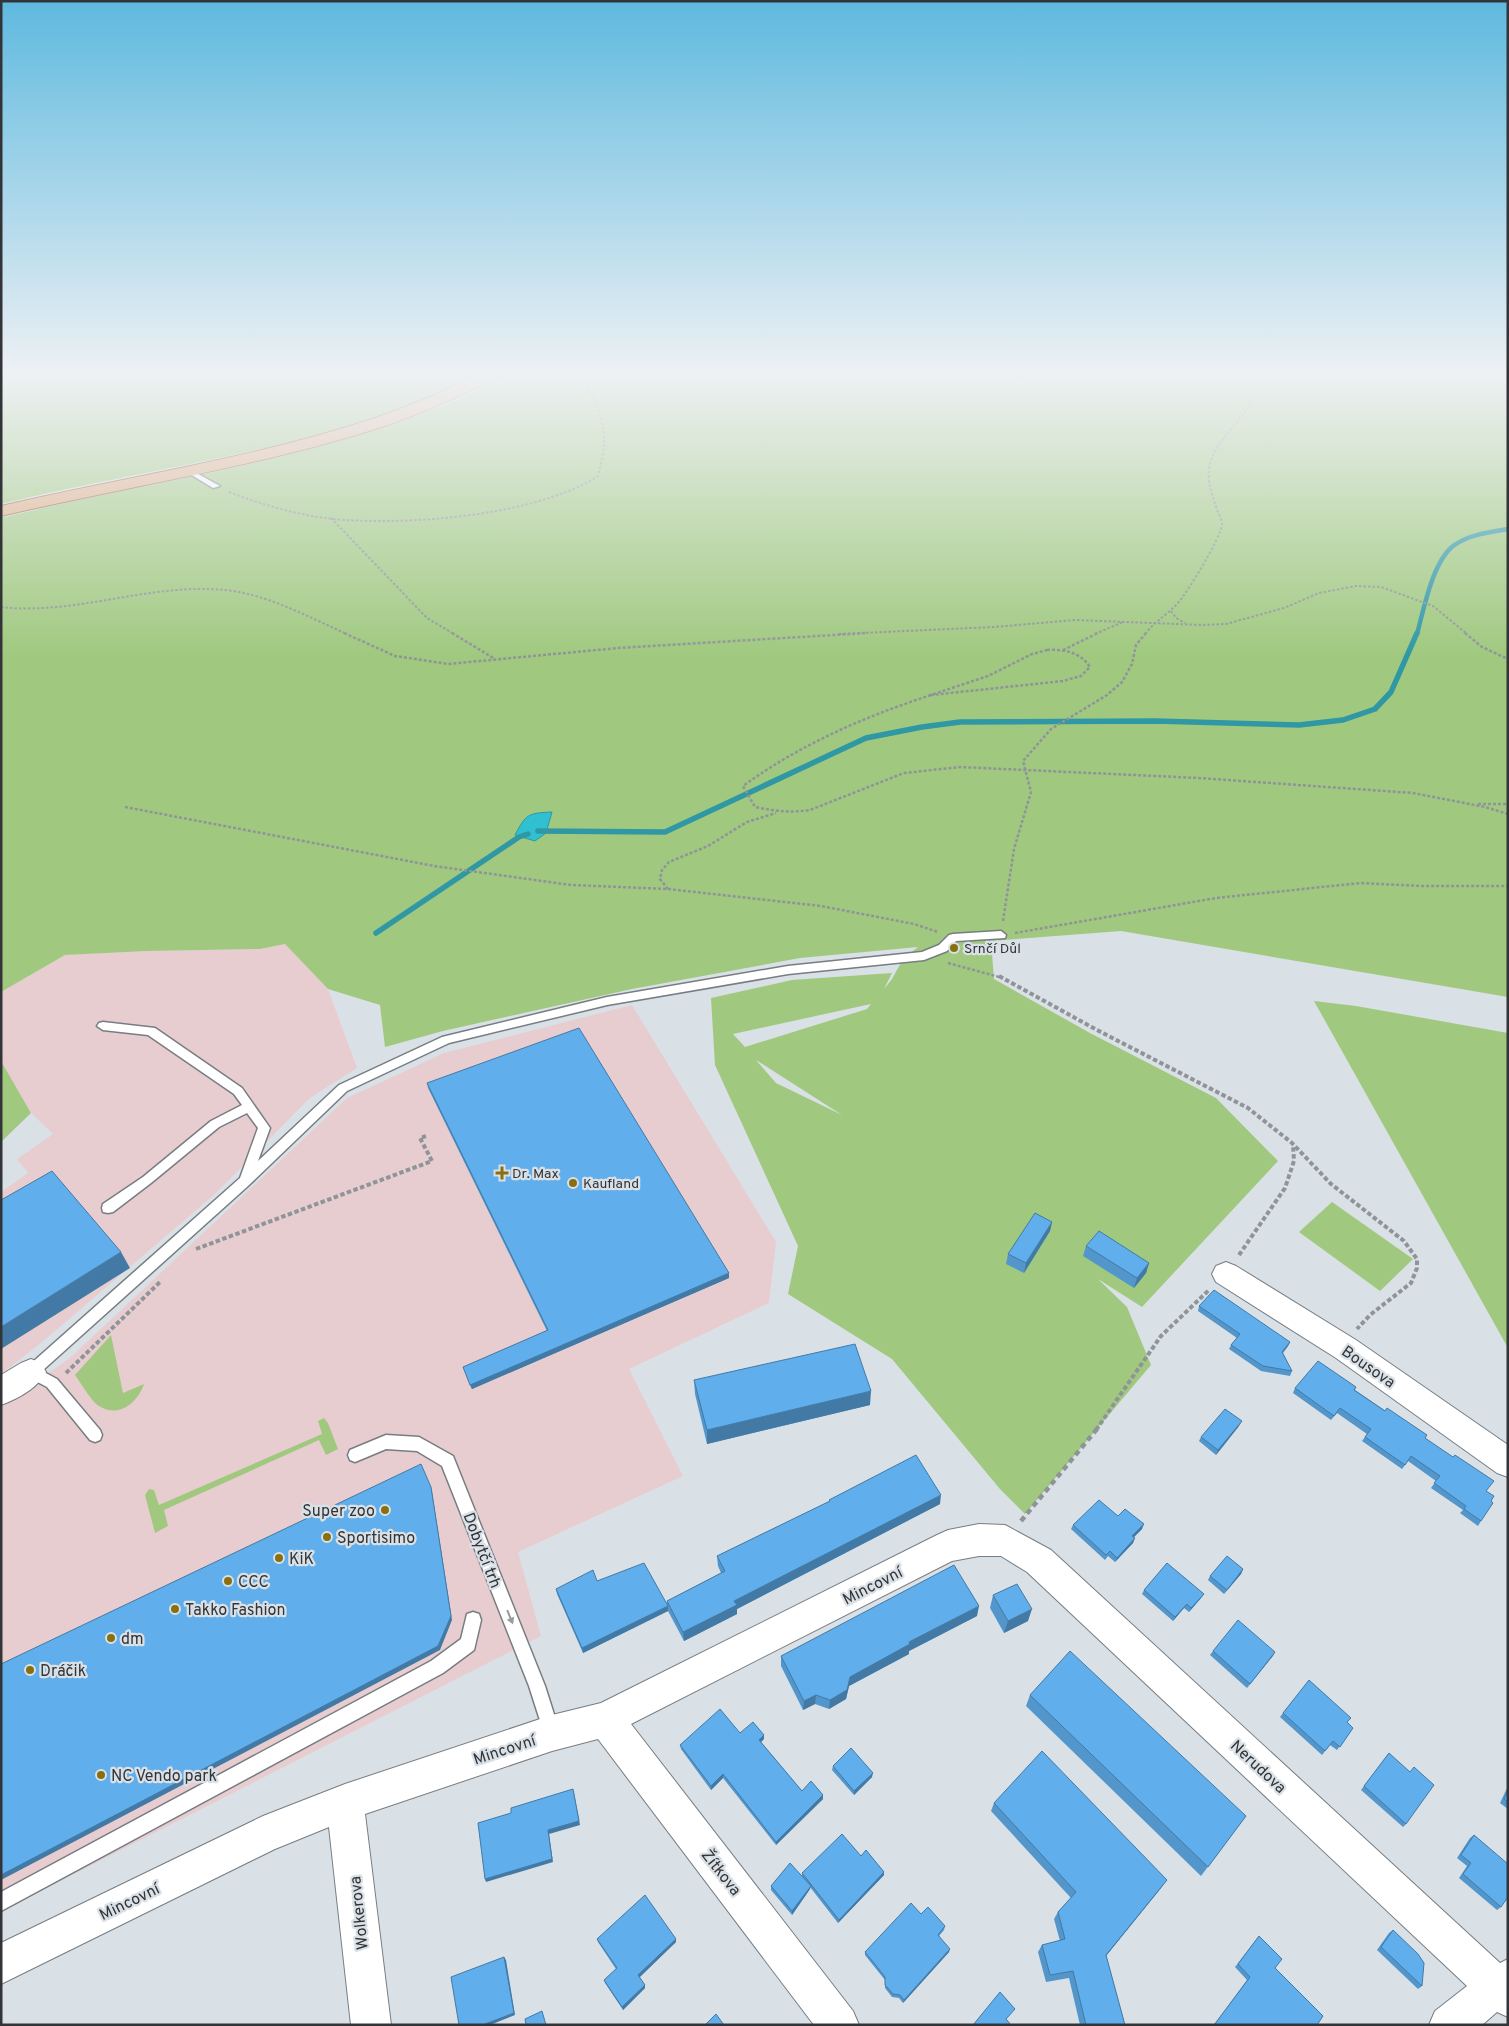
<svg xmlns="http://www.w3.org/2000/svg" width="1509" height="2026" font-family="Overpass,sans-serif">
<rect width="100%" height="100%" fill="#d9e0e6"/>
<g fill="#e8cdd0">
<polygon points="285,944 328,989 357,1068 310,1098 215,1194 41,1343 1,1374 1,1192 28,1173 17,1159 53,1134 31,1113 1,1061 1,992 65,955 147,951 260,949"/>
<polygon points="632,1005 776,1242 769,1303 629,1369 683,1476 518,1552 541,1636 1,1911 1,1407 71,1357 347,1098 444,1053"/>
</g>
<g fill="#a0c97f" fill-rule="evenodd">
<path d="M1,373H481C336,449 158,465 1,504Z"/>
<path d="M511,373H1508V997L1121,931L991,941L994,979L1090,1033L1216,1098L1278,1161L1142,1307L1098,1279L1127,1307L1151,1365L1025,1514L1000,1489L892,1359L788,1294L798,1246L715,1065L711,998L792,980L892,973L884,989L892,979L903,959L918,947L800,958L632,989L443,1031L385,1047L380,1005L328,989L285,944L260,949L147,951L65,955L1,992V518C172,475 355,458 511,373ZM871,1004L867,1009L745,1047L733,1034ZM756,1060L842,1115L776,1083Z"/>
<polygon points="1314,1001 1356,1006 1508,1033 1508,1348"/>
<polygon points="1,1061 31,1113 1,1142"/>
<polygon points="1332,1202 1413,1259 1380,1291 1299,1232"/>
<path d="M111,1335L123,1393L144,1384C138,1402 119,1419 99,1406C91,1401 81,1383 75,1375Z"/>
<polygon points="324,1418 328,1423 338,1449 326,1455 319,1440 164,1510 168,1526 155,1533 145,1495 149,1489 154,1490 159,1505 322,1434 318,1421"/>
</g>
<path fill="#2fc1d2" stroke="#3097a4" d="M552,812L546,833L535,841L515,835C526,814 528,813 552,812Z"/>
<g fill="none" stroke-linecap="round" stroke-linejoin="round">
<path stroke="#3097a4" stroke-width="4.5" d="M1417,634C1424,609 1433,558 1456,544C1471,534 1491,532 1508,529"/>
<g stroke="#3097a4" stroke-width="5.5">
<polyline points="538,831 665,832 866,738 922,727 960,722 1155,721 1299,725 1343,720 1375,709 1391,692 1417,633"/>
<polyline points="376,933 519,837 528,834"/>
</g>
<g stroke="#777d82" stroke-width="3">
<g id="lane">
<polygon points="185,469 189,469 220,486 213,488 185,471"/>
<polygon points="1001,931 1006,935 1005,938 956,941 947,951 924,960 788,974 607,1005 449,1043 347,1091 248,1186 42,1371 57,1379 100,1430 102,1435 100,1440 95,1442 90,1440 47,1387 26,1376 24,1372 26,1368 240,1178 258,1128 247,1113 219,1127 151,1183 113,1212 108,1213 103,1212 102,1208 103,1204 143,1177 211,1121 242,1105 234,1094 148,1035 103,1030 97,1026 99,1023 103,1022 155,1028 242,1088 270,1128 258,1161 339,1085 442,1037 607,997 788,966 922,952 939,945 949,935 953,934"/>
<polygon points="386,1435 419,1437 453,1456 545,1686 559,1730 557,1736 551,1738 545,1736 529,1686 442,1466 417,1451 386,1449 355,1462 350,1460 348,1455 350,1450"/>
<polygon points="473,1612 479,1614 481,1620 474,1650 443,1673 1,1911 1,1892 431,1661 461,1639 467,1614"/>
</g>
</g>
<g stroke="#777d82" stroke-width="2">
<g id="street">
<polygon points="1226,1262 1236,1266 1356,1340 1508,1445 1508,1477 1497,1473 1336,1358 1216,1282 1212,1274 1216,1266"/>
<path d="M31,1359L41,1363L46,1372C38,1388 17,1399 1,1405V1375L21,1363Z"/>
<polygon points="979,1524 1005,1525 1051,1550 1500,1963 1508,1959 1508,2017 1497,2012 1482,2025 1429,2025 1435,2011 1467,1986 1027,1572 1001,1556 979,1556 952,1561 631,1724 853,2011 859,2025 814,2025 598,1739 552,1751 365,1814 391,2025 351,2025 329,1827 275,1849 1,1984 1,1943 263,1816 345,1784 552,1715 601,1703 937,1535 948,1530"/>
</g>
</g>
<g stroke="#975e33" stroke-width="2">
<path id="primary" d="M484,373H504L501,376C462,395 424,413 382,427C258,467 128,486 1,516V506C124,477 251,459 372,419C410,406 447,390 484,373Z"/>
</g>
<g stroke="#8f9499" stroke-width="2" stroke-dasharray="2.5 2" stroke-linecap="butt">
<polyline points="1,379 13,373"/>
<path d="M229,492C260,504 291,513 324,518C398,527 535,517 598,476C604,450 608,436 598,410C594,398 585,386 585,373"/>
<polyline points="331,518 427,618 454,634"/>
<path d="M1,607C78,616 156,580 233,591C273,597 310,618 347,634"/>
<polyline points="1171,611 1176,618 1185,623"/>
<polyline points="839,634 994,627 1075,620 1202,625 1226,624 1284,608 1319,593 1356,586 1381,587 1433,606 1467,634"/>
<polyline points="1095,634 1123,622"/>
<path d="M1145,634C1154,622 1167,615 1178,603C1187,593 1222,536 1222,524C1222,520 1219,514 1217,510C1211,491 1204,475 1213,455C1223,433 1259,406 1256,381L1245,373"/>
</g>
<g stroke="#8f9499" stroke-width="2.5" stroke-dasharray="3 2" stroke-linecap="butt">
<polyline points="344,633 395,656 448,664 618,648 867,633"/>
<polyline points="452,633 495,659"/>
<polyline points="1465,633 1482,647 1508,659"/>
<path d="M1047,650C1064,649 1080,652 1090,667L1081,676L1063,681L931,695L988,676L1032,654Z"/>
<polyline points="1063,650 1098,633"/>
<polyline points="929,695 931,695"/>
<path d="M931,695C864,717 801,744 743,786L755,807C774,811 791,813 810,810L904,773L960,767L1199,778L1413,793L1485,807L1508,814"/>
<polyline points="1478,804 1508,804"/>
<polyline points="125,807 434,866 571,885 668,889 821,906 914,924 938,932"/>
<polyline points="668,889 660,879 662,870 669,862 708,846 747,822 776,813"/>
<polyline points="1003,921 1014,849 1031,792 1023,761 1051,729 1107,695 1122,682 1132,664 1136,645 1146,633"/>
<polyline points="1015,933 1216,898 1361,883 1422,886 1508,886"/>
<polyline points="948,963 1003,978"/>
</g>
<g stroke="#8f9499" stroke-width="4" stroke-dasharray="4.5 2.5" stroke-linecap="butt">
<polyline points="999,976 1097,1030 1248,1108 1292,1143 1331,1184 1404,1241 1417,1259 1417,1268 1411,1283 1370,1315 1357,1329"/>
<polyline points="196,1249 432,1161 420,1138 426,1136"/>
<polyline points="1239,1255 1285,1188 1294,1161 1293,1145"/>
<polyline points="66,1373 160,1282"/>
<polyline points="1096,1430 1161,1336 1209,1290"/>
</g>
<polyline stroke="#8f9499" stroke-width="4.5" stroke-dasharray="5.5 4" stroke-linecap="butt" points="1021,1521 1097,1429"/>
<use href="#lane" fill="#fff" fill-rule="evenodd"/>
<use href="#street" fill="#fff" fill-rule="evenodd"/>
<use href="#primary" fill="#e1ac83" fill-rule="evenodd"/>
</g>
<g fill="#5396cb">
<polygon points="427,1083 729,1278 472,1389 463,1367 547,1331 428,1088"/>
<polygon points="1052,1222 1050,1231 1024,1273 1006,1264 1008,1254"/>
<polygon points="1086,1246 1149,1263 1146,1273 1134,1288 1083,1256"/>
<polygon points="1199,1306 1290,1342 1288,1346 1283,1353 1292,1371 1290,1376 1261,1371 1229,1349 1231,1345 1237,1338 1198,1311"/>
<polygon points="694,1380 870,1405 707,1444 695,1394"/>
<polygon points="1356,1387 1355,1390 1425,1438 1486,1491 1491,1501 1481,1521 1478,1526 1460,1513 1463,1510 1431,1488 1436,1481 1408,1461 1402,1469 1362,1441 1367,1434 1337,1413 1331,1420 1293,1393 1295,1388"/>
<polygon points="1239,1426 1216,1455 1199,1441 1201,1437"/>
<polygon points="829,1500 940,1504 737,1609 737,1614 684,1641 668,1611 583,1653 557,1594 556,1589 597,1581 667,1604 667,1601 721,1573 718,1566 717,1556 829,1502"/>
<polygon points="1118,1516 1142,1529 1134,1537 1133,1543 1115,1562 1108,1556 1105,1560 1071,1529 1073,1525"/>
<polygon points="1243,1569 1241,1574 1224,1594 1208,1580 1210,1576"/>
<polygon points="1144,1590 1201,1598 1189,1612 1184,1608 1173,1621 1142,1594"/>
<polygon points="993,1595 1028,1621 1004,1633 990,1608"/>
<polygon points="977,1616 909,1651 909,1654 849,1686 846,1699 829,1709 815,1704 803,1710 781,1666 781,1656"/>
<polygon points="1213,1651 1275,1652 1247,1688 1210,1655"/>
<polygon points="1030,1695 1246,1816 1201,1876 1026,1706"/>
<polygon points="1283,1713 1348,1723 1353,1728 1337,1750 1330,1745 1322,1755 1280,1717"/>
<polygon points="764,1739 761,1742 802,1791 823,1799 776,1845 723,1778 711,1790 681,1749 680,1745"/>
<polygon points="1389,1753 1406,1824 1403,1827 1361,1790"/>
<polygon points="833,1766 872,1777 854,1795 832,1770"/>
<polygon points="1508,1786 1508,1809 1500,1803"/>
<polygon points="994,1803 1161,1888 1106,1956 1125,2025 1080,2025 1069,1978 1046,1982 1038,1952 1042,1945 1060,1941 1054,1919 1058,1912 1071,1898 991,1811"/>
<polygon points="1474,1835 1501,1907 1497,1910 1459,1878 1467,1866 1457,1858 1470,1838"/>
<polygon points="861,1856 884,1872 884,1875 838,1923 810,1887 810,1889 792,1915 771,1890 771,1886 802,1877 802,1873"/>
<polygon points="921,1914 945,1926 944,1930 939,1936 949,1952 903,2003 899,1998 892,1997 885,1988 885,1980 865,1955 865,1952"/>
<polygon points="1393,1930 1422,1986 1418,1989 1377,1950 1389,1933"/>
<polygon points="1259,1936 1275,1968 1317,2025 1214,2025 1247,1980 1235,1967"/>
<polygon points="597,1939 676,1939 676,1942 639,1977 645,1988 623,2010 605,1983 604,1980 616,1969 598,1942"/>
</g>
<g fill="#437aa5">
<polygon points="1052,1222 1050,1231 1024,1273 1026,1263"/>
<polygon points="121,1252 130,1268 1,1349 1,1327"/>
<polygon points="1149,1263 1146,1273 1134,1288 1137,1278"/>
<polygon points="729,1273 729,1278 472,1389 470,1385"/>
<polygon points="1290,1342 1288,1346 1280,1356 1282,1352"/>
<polygon points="871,1391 870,1405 707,1444 707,1430"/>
<polygon points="1242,1421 1239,1426 1216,1455 1218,1450"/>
<polygon points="431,1487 432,1492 452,1620 440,1650 1,1880 1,1875"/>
<polygon points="941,1495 940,1504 737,1609 737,1614 684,1641 683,1632 734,1601"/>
<polygon points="1144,1524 1142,1529 1131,1540 1132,1536"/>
<polygon points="1135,1538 1133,1543 1115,1562 1117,1558"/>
<polygon points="1243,1569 1241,1574 1224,1594 1227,1590"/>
<polygon points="1204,1594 1201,1598 1189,1612 1191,1608"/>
<polygon points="1187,1604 1184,1608 1173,1621 1175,1617"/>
<polygon points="668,1606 668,1611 583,1653 582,1648"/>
<polygon points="979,1606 977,1616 909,1651 909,1654 849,1686 846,1699 829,1709 830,1700 850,1677 909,1642"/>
<polygon points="1032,1609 1028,1621 1004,1633 1008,1621"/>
<polygon points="1275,1652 1273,1656 1247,1688 1250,1684"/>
<polygon points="816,1695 815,1704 803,1710 804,1701"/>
<polygon points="764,1735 764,1739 759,1744 759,1740"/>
<polygon points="873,1773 872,1777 854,1795 854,1791"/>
<polygon points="723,1774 723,1778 711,1790 711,1786"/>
<polygon points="574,1793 580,1825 549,1834 553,1862 486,1882 485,1879 548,1830"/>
<polygon points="823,1795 823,1799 776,1845 776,1842"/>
<polygon points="884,1872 884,1875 838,1923 839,1920"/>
<polygon points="1167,1880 1161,1888 1101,1962 1106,1955"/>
<polygon points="811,1886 810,1889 792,1915 792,1911"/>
<polygon points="676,1939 676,1942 639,1978 638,1975"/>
<polygon points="950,1949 949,1952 903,2003 904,2000"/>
<polygon points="504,1957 506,1960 515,2015 490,2025 485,2025"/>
<polygon points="645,1985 645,1988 623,2010 622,2007"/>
</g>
<g fill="#60aeec" stroke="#437aa5">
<polygon points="579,1028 729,1273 470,1385 463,1367 548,1330 427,1083"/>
<polygon points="52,1171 121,1252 1,1327 1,1200"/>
<polygon points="1035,1213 1052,1222 1026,1263 1008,1254"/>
<polygon points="1099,1231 1149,1263 1137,1278 1086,1246"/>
<polygon points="1214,1290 1290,1342 1282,1352 1292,1371 1263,1366 1231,1345 1240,1334 1199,1306"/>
<polygon points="855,1344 871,1391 707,1430 694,1380"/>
<polygon points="1318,1361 1356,1387 1354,1390 1385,1411 1387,1408 1427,1435 1425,1438 1453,1457 1455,1455 1494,1481 1486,1491 1494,1496 1491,1501 1493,1503 1481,1521 1464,1509 1466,1506 1434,1483 1440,1476 1411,1456 1405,1465 1365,1437 1371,1429 1340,1408 1334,1416 1295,1388"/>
<polygon points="1225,1409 1242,1421 1218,1450 1201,1437"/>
<polygon points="916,1455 941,1495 734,1601 737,1605 683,1632 667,1601 725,1571 717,1556 830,1501 829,1500"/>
<polygon points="421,1464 431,1487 451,1616 438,1646 1,1875 1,1664"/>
<polygon points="1099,1500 1118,1516 1125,1509 1144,1524 1132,1536 1135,1538 1117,1558 1110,1551 1106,1555 1073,1525"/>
<polygon points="1227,1556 1243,1569 1227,1590 1210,1576"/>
<polygon points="644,1563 668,1606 582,1648 556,1589 593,1570 597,1581"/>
<polygon points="1167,1563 1204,1594 1191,1608 1187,1604 1175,1617 1144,1590"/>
<polygon points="954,1565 979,1606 909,1642 910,1644 850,1677 847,1690 830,1700 816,1695 804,1701 781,1656"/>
<polygon points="1017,1584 1032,1609 1008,1621 993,1595"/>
<polygon points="1238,1620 1275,1652 1250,1684 1213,1651"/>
<polygon points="1070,1651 1246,1816 1208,1867 1030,1695"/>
<polygon points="1309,1680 1351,1718 1347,1722 1353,1728 1340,1747 1333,1741 1325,1751 1283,1713"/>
<polygon points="720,1709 740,1733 753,1722 764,1735 759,1740 802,1791 811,1781 823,1795 776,1842 723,1774 711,1786 680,1745"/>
<polygon points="851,1748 873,1773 854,1791 833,1766"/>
<polygon points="1042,1751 1167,1880 1106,1955 1125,2025 1086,2025 1073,1971 1050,1975 1042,1945 1065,1939 1058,1912 1076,1892 994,1803"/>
<polygon points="1389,1753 1410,1772 1414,1767 1434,1785 1406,1824 1364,1786"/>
<polygon points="573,1789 579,1821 548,1830 552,1859 485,1879 478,1823 511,1813 511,1808"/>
<polygon points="1508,1791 1508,1802 1504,1799"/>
<polygon points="842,1834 861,1856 866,1850 884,1872 839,1920 802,1873"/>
<polygon points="1474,1835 1508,1864 1508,1897 1501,1907 1463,1874 1471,1863 1461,1855"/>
<polygon points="790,1863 811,1886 792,1911 771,1886"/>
<polygon points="645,1895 676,1939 638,1975 645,1985 622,2007 604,1980 617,1968 597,1939"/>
<polygon points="911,1903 921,1914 928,1907 945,1926 938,1935 950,1949 904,2000 900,1995 893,1994 885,1985 885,1977 865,1952"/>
<polygon points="1393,1930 1418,1954 1424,1963 1422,1986 1381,1947"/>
<polygon points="1259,1936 1282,1959 1275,1968 1323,2016 1317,2025 1214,2025 1250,1977 1238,1964"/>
<polygon points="504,1957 514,2013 485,2024 485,2025 459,2025 451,1977"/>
<polygon points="1000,1992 1015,2009 1006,2019 1011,2025 973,2025"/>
<polygon points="542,2011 546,2025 526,2025 525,2019"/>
<polygon points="716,2014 724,2025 705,2025"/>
</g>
<defs><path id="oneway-solid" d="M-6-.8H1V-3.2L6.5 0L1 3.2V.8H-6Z" transform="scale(1.25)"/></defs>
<use fill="#989a9b" href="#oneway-solid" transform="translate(510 1617) rotate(68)"/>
<linearGradient id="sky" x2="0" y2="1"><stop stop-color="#5eb9df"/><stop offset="0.57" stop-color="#eef1f4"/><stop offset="1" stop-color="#eef1f4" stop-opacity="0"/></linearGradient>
<rect width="1509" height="656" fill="url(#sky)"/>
<g fill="#887011" stroke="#d9e0e6" stroke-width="2">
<circle cx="954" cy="948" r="5"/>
<path d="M499.5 1165.5h5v5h5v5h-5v5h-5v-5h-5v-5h5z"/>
<circle cx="573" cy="1183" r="5"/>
<circle cx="385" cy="1510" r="5"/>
<circle cx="327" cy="1537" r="5"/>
<circle cx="279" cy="1558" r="5"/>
<circle cx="228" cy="1581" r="5"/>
<circle cx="175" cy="1609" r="5"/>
<circle cx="111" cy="1638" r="5"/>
<circle cx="30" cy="1670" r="5"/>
<circle cx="101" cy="1775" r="5"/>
</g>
<g text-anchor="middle" stroke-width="4.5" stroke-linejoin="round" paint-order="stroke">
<g font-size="14" fill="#323437" stroke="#d9e0e6" text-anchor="start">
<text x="964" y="953">Srnčí Důl</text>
<text x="512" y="1178">Dr. Max</text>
<text x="583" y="1188">Kaufland</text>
</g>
<g font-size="16" fill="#323437" stroke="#d9e0e6">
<text transform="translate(1369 1366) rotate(35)" y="6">Bousova</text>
<text transform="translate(483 1550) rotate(69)" y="6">Dobytčí trh</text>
<text transform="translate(872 1585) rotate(-27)" y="6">Mincovní</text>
<text transform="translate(504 1749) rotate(-18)" y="6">Mincovní</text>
<text transform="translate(1259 1766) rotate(43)" y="6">Nerudova</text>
<text transform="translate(722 1872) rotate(52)" y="6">Žítkova</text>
<text transform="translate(129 1901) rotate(-26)" y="6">Mincovní</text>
<text transform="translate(358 1913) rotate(-96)" y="6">Wolkerova</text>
</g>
<g font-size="16" fill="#323437" stroke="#d9e0e6" text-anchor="start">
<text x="375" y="1516" text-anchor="end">Super zoo</text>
<text x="337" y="1543">Sportisimo</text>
<text x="289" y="1564">KiK</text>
<text x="238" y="1587">CCC</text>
<text x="185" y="1615">Takko Fashion</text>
<text x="121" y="1644">dm</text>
<text x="40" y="1676">Dráčik</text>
<text x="111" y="1781">NC Vendo park</text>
</g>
</g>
<rect width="1509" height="2026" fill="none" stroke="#323437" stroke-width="5"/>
</svg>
